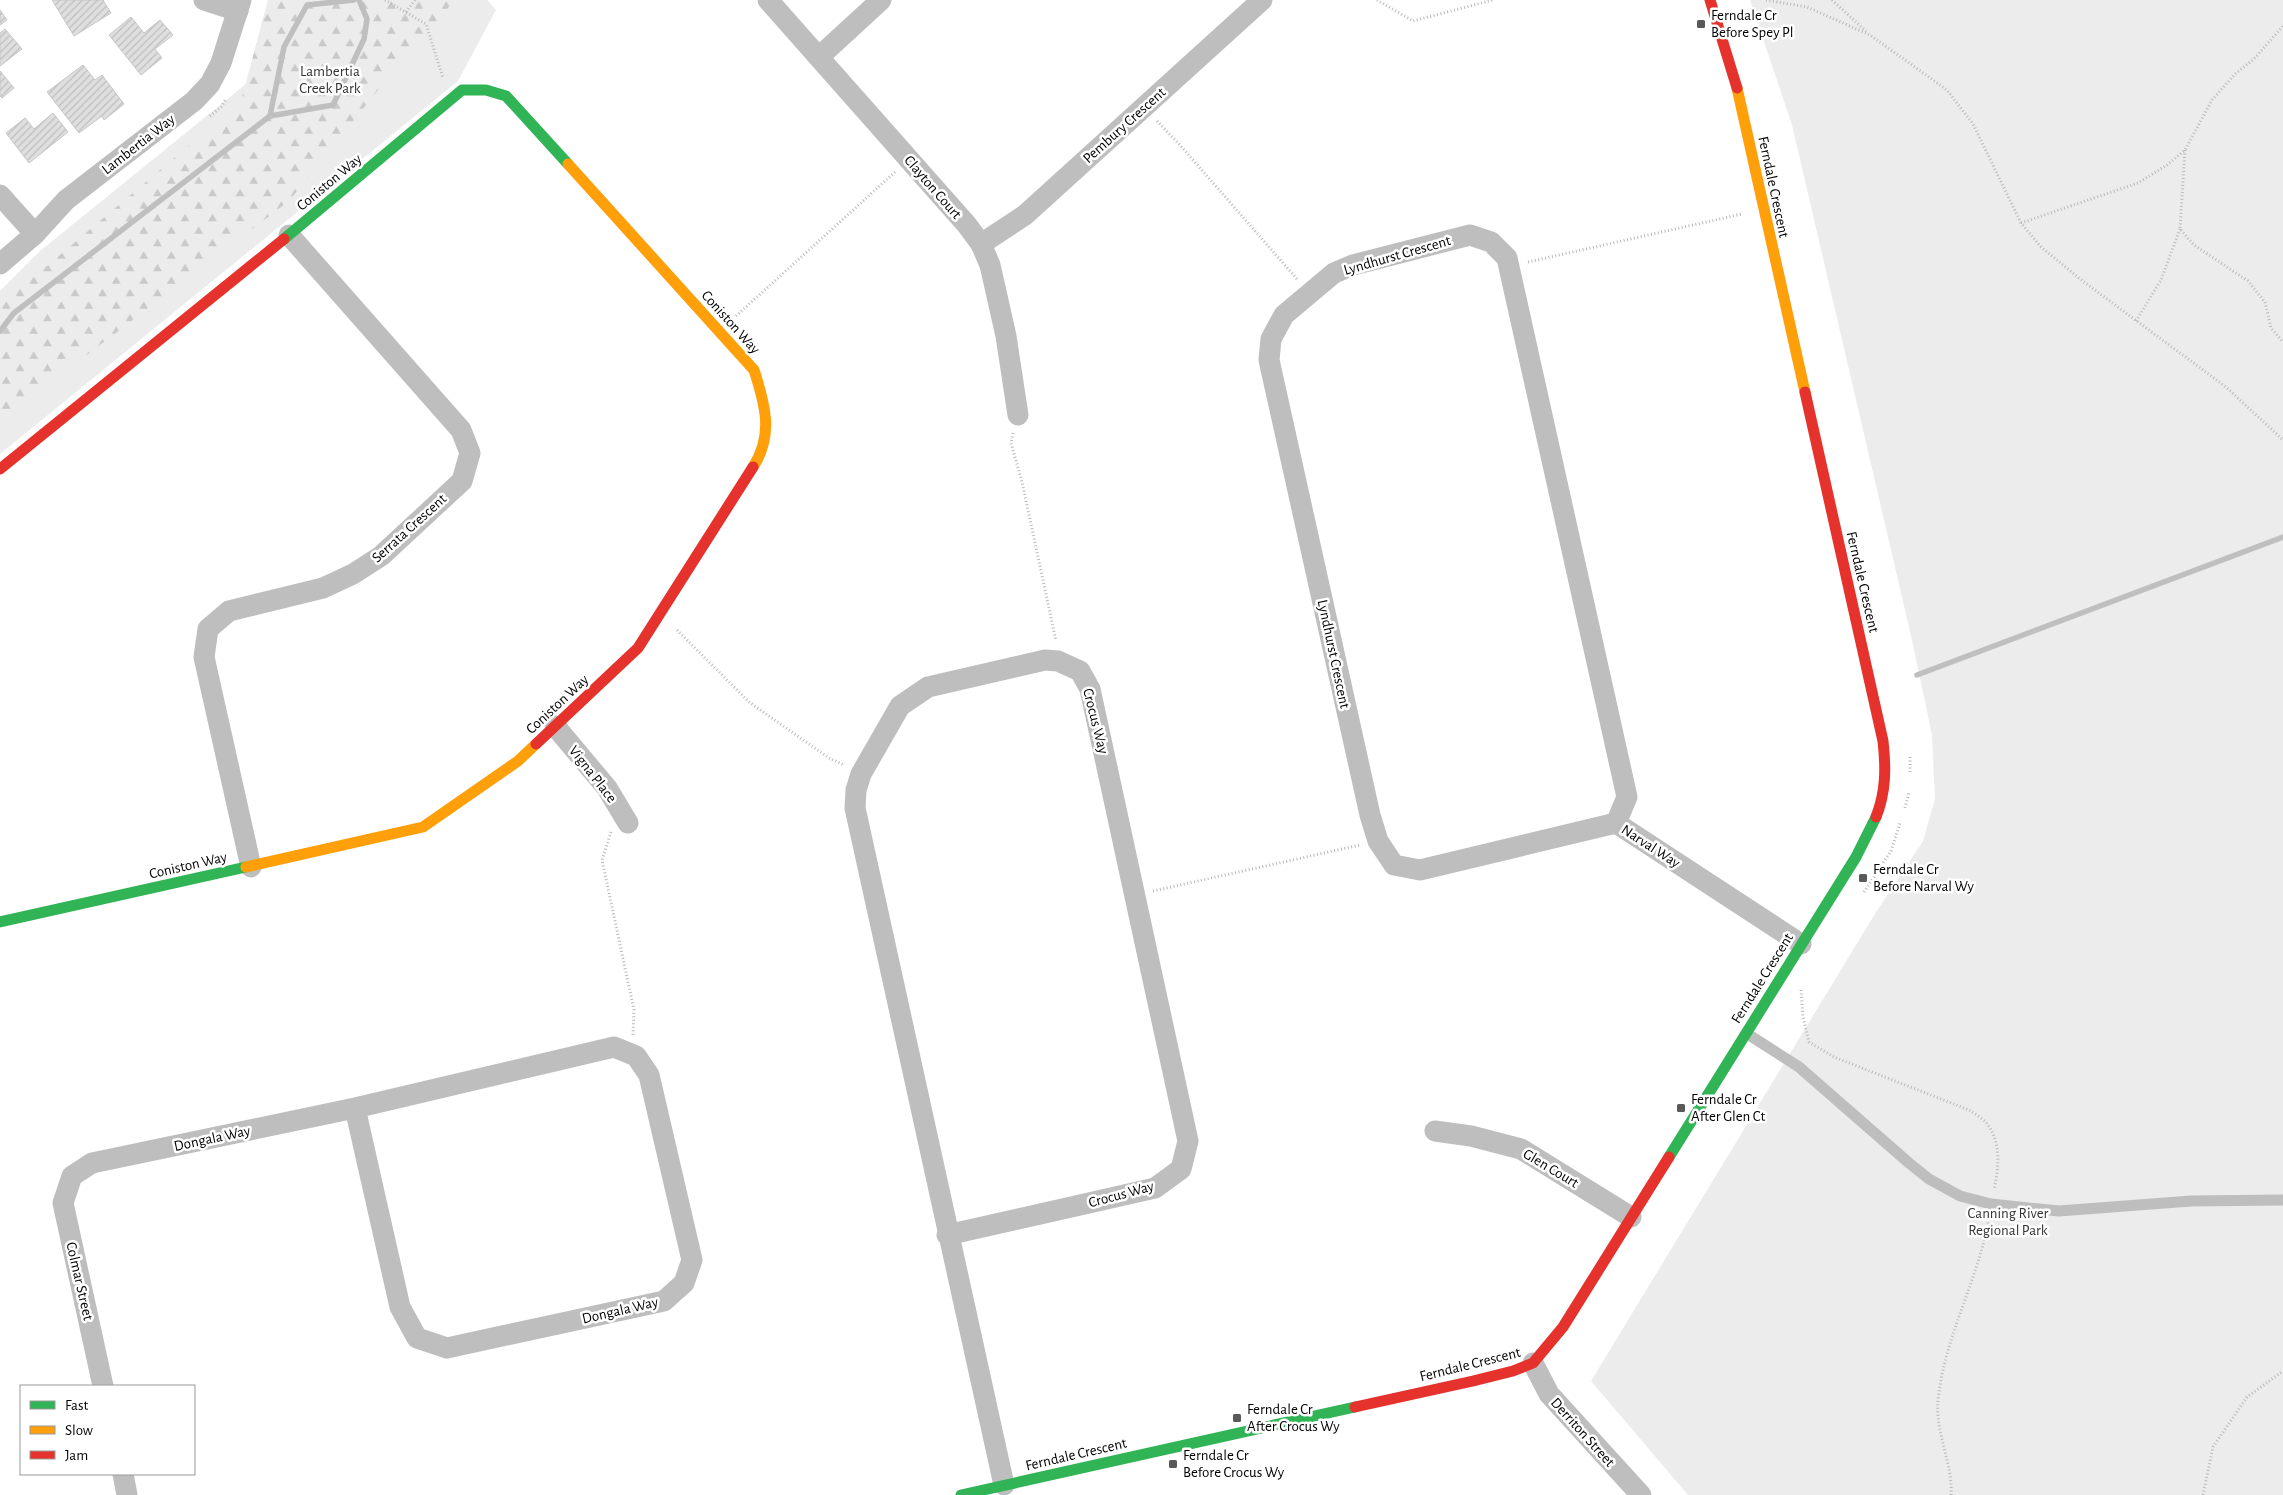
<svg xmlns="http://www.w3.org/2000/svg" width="2283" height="1495" font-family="'Alegreya Sans',sans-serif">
<defs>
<pattern id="forest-firs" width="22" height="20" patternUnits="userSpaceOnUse" patternTransform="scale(1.25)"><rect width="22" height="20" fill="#ececec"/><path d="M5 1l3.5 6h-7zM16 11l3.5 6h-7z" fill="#c9c9c9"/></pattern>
<pattern id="building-hatch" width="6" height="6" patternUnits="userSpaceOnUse" patternTransform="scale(1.25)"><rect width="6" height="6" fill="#dfdfdf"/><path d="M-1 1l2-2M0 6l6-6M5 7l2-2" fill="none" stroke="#bebebe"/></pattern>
</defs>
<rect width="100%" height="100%" fill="#fff"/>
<g fill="#ececec">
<polygon points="268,0 487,0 496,10 458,81 0,454 0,291 40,251 246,84"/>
<polygon points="1750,0 2283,0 2283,1495 1688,1495 1591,1381 1873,917 1923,841 1935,799 1932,735 1912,640 1792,125"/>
</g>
<polygon fill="url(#forest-firs)" points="268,0 455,0 398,65 289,201 0,421 0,306 241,101"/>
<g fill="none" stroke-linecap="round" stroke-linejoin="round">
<g stroke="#bfbfbf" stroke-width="5.5">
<polyline points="270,116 333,105 364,39 367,19 359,0"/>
<polyline points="0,331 14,313 270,116 284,47 307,5 354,0"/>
<polyline points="1917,675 2283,537"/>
</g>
</g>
<g fill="url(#building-hatch)" stroke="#c7c7c7">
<polygon points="52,0 103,0 111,13 74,36"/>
<polygon points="0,10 7,20 0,25"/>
<polygon points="131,17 144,33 160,20 173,35 155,49 162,58 141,75 109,35"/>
<polygon points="5,29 22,49 0,66 0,33"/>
<polygon points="83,65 95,80 102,75 124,104 104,120 102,116 79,133 47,92"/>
<polygon points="0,71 14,88 2,98 0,96"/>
<polygon points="53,113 68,132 29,163 6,133 25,118 34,129"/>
</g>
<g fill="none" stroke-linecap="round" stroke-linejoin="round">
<g stroke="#b9b9b9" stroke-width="3" stroke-dasharray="1 2.5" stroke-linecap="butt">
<polyline points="385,0 426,24 443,78"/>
<polyline points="1377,0 1413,21 1493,0"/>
<polyline points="1766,0 1807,7 1870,35 1947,90 1973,124 2021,223 2040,246 2080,279 2226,387 2283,440"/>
<polyline points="1832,0 1868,33"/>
<polyline points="406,12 415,0"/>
<polyline points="210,116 221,107 226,99"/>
<polyline points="1157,121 1179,144 1297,279"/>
<polyline points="2185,150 2180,229 2194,245 2248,281 2265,302 2271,328 2283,342"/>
<polyline points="2021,223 2138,183 2167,165 2185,150 2212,100 2235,74 2254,59 2283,26"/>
<polyline points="1528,262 1742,214"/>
<polyline points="736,316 895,172"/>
<polyline points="2136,321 2161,280 2180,229"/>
<polyline points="1013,433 1011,443 1022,482 1056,641"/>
<polyline points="677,630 749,702 829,758 844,765"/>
<polyline points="1910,757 1910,773"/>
<polyline points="1905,808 1909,792"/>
<polyline points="611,832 602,860 634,1010 633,1035"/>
<polyline points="1153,891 1360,845"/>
<polyline points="1864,892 1891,851 1900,823"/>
<path d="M1801,990L1803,1017L1809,1042L1834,1057L1969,1110C1975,1114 1984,1119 1988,1125C2001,1143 1999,1168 1994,1190"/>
<path d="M1951,1495C1953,1463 1935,1433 1938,1401C1944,1337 1978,1281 1989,1218"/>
<polyline points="2203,1495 2213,1447 2247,1397 2283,1371"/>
</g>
<polyline stroke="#bebebe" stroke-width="11" points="1746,1033 1799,1067 1909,1163 1929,1179 1960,1196 1991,1204 2059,1211 2191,1201 2283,1200"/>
<g stroke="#bebebe" stroke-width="21">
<polyline points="204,0 238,11"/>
<polyline points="768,0 967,225 981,244 990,265 1006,336 1018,415"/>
<polyline points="819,57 881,0"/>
<polyline points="0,195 35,234"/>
<polyline points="981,244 1025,215 1262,0"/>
<polyline points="0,264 35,234 66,200 194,101 210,84 221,63 241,0"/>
<polyline points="555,726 607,788 628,823"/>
<polyline points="1616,823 1627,797 1507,258 1491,242 1470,235 1353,265 1334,273 1284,315 1271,339 1269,360 1370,815 1378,841 1394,865 1420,870 1616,823 1801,944"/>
<polyline points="251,867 204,657 208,629 229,611 323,588 353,574 381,556 462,481 470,453 461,430 289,235"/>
<polyline points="1435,1131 1471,1136 1521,1149 1631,1217"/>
<polyline points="947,1235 1155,1188 1181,1169 1188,1141 1090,689 1080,671 1058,661 1045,660 928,687 900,706 861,774 856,790 855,808 1004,1485"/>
<polyline points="1533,1363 1549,1394 1641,1495"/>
<polyline points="103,1386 63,1203 72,1176 92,1163 355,1108 614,1047 636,1056 649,1075 692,1260 684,1283 664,1301 447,1348 417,1338 400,1307 355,1108"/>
<polyline points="123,1474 127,1495"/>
</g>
<g stroke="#30b455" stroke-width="11">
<polyline points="284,239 462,90 486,90 506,96 568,164"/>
<polyline points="0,922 246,867"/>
<polyline points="1669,1157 1856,857 1876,817"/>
<polyline points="961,1495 1355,1407"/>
</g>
<g stroke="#ff9f0a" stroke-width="11">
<polyline points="1737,88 1805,392"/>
<path d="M568,164L754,370C765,404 774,435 753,467"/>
<polyline points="246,867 423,827 518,761 536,744"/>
</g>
<g stroke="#e5322d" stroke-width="11">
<polyline points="1710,0 1737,88"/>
<path d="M1805,392L1883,741C1886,768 1886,792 1876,817"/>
<polyline points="0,469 284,239"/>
<polyline points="536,744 638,648 753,467"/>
<polyline points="1355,1407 1473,1381 1513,1371 1533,1363 1563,1327 1669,1157"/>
</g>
</g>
<g fill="#595959" stroke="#fff" stroke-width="2">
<rect x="1696" y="19" width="10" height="10" rx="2.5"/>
<rect x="1858" y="873" width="10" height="10" rx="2.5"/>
<rect x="1676" y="1103" width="10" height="10" rx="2.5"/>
<rect x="1232" y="1413" width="10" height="10" rx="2.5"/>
<rect x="1168" y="1459" width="10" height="10" rx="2.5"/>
</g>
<g text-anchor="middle" stroke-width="5" stroke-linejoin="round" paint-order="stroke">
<g font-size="15" fill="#000" stroke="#fff" text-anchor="start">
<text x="1711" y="20">Ferndale Cr<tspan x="1711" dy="17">Before Spey Pl</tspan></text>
<text x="1873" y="874">Ferndale Cr<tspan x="1873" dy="17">Before Narval Wy</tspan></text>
<text x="1691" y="1104">Ferndale Cr<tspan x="1691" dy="17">After Glen Ct</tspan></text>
<text x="1247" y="1414">Ferndale Cr<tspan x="1247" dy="17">After Crocus Wy</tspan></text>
<text x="1183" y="1460">Ferndale Cr<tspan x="1183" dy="17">Before Crocus Wy</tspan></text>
</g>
<g font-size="15" fill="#333" stroke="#fff">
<text x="330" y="76">Lambertia<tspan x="330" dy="17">Creek Park</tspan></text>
<text x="2008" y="1218">Canning River<tspan x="2008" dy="17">Regional Park</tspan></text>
</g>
<g font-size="15" fill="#000" stroke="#fff">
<text transform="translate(1124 125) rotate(-42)" y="5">Pembury Crescent</text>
<text transform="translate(138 144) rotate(-38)" y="5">Lambertia Way</text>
<text transform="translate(329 182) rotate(-40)" y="5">Coniston Way</text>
<text transform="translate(933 187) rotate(49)" y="5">Clayton Court</text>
<text transform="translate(1774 187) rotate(78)" y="5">Ferndale Crescent</text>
<text transform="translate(1397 255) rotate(-16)" y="5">Lyndhurst Crescent</text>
<text transform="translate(731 322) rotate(48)" y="5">Coniston Way</text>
<text transform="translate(409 528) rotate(-42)" y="5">Serrata Crescent</text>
<text transform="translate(1863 582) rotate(77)" y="5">Ferndale Crescent</text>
<text transform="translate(1334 654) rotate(78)" y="5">Lyndhurst Crescent</text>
<text transform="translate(557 704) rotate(-43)" y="5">Coniston Way</text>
<text transform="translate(1096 721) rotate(76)" y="5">Crocus Way</text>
<text transform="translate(593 774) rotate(52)" y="5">Vigna Place</text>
<text transform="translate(1651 846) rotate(33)" y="5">Narval Way</text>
<text transform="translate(188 865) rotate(-13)" y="5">Coniston Way</text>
<text transform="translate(1762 978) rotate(-58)" y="5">Ferndale Crescent</text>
<text transform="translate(212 1138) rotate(-12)" y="5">Dongala Way</text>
<text transform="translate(1551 1168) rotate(31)" y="5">Glen Court</text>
<text transform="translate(1121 1194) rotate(-15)" y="5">Crocus Way</text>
<text transform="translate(80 1281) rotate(77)" y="5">Colmar Street</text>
<text transform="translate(620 1310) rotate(-13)" y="5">Dongala Way</text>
<text transform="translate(1470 1364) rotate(-14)" y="5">Ferndale Crescent</text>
<text transform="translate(1583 1432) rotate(48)" y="5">Derriton Street</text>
<text transform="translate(1076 1454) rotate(-13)" y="5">Ferndale Crescent</text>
</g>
</g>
<rect x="20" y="1385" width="175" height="90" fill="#ffffff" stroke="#999999"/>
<rect x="30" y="1401" width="25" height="8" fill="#30b455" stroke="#999999"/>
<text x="65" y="1410" font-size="15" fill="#000000">Fast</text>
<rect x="30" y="1426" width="25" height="8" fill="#ff9f0a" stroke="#999999"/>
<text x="65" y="1435" font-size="15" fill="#000000">Slow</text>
<rect x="30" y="1451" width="25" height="8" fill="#e5322d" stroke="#999999"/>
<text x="65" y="1460" font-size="15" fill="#000000">Jam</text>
</svg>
